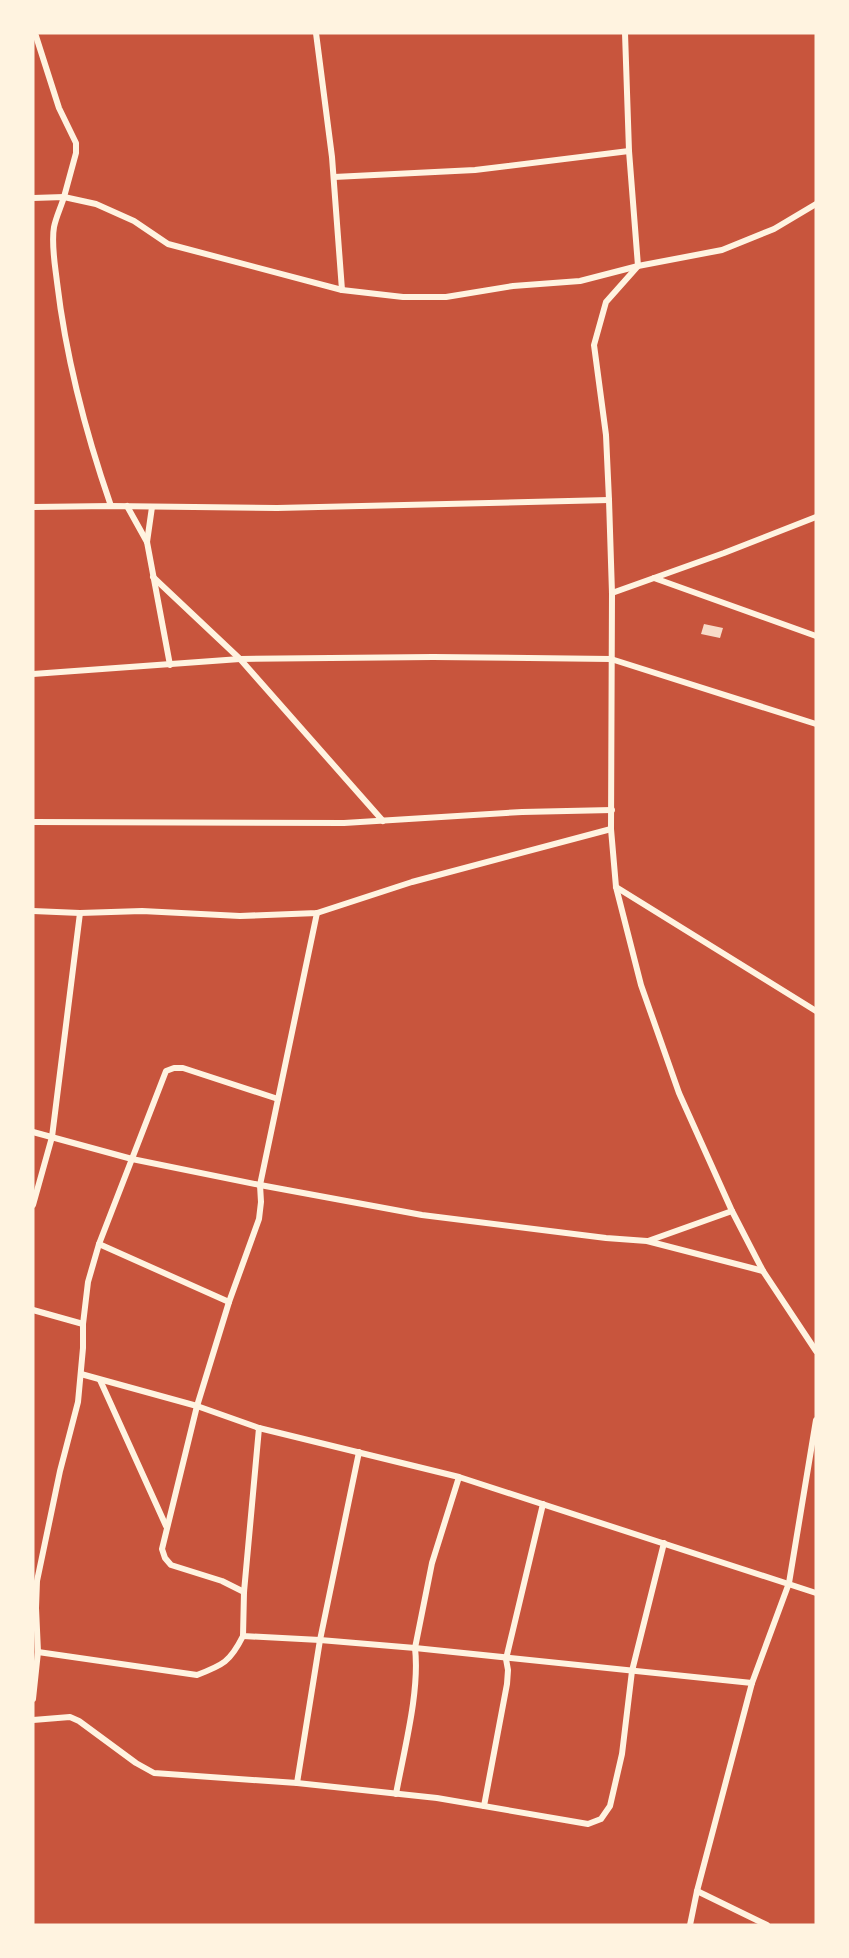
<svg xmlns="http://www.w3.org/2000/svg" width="849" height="1958" font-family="'Sofia Sans Condensed',sans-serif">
<rect width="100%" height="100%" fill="#c8553d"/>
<polygon fill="#f7dbc8" points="704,624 723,628 720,638 701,634"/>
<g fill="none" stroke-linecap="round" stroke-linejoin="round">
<g stroke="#fff3e0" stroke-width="6">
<polyline points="35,33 59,108 76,143 76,153 64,197 96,204 134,221 168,244 342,290 403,297 446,297 513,286 580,281 638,266 722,250 774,229 816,204"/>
<polyline points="316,33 332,157 342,290"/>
<polyline points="625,33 629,151 638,266 606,302 594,345 606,435 609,500 612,593 611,829 616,887 641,985 679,1093 732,1211 763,1271 816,1351"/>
<polyline points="334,177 475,170 629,151"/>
<path d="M33,198L64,197C61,207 56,217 54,227C51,244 55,265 57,282C66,358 86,434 111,506"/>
<polyline points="127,506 147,542"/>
<polyline points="33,507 111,506 277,508 609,500"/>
<polyline points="152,507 147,542 170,665"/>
<polyline points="153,577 240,659 383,821"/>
<polyline points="654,578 816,636"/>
<polyline points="612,593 724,553 816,517"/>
<polyline points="33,674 240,659 433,657 611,659 816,724"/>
<polyline points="33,822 344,823 522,812 612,810"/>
<polyline points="616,887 816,1011"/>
<polyline points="33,911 80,913 142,911 240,916 317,913 412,882 611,829"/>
<polyline points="33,1132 132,1159 260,1185 422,1215 606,1238 647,1241 763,1271"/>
<polyline points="33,1205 52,1137 80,913"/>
<polyline points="648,1241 732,1211"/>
<polyline points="99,1244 229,1302"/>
<polyline points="33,1310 83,1324"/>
<polyline points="81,1374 197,1406 259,1428 459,1477 816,1593"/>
<polyline points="100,1380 166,1526"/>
<polyline points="259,1428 244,1592 243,1636 320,1640 415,1648 752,1683"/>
<polyline points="244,1592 222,1581 171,1565 165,1558 162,1549 197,1406 229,1302 259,1219 261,1202 260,1185 317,913"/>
<path d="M38,1652L197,1675C223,1665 230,1662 243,1636"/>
<polyline points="33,1699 38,1652 36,1608 37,1581 60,1471 78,1402 83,1348 83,1324 88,1282 99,1244 166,1071 174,1068 183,1068 278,1099"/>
<polyline points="33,1720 70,1717 79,1721 136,1763 154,1773 297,1783 437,1798 588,1824 601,1819 610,1806 622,1754 632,1671 664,1543"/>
<polyline points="297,1783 320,1640 359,1452"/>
<path d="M396,1794C404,1750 420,1691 415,1648L432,1563L459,1477"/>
<polyline points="484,1806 507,1684 508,1670 506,1659 543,1504"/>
<polyline points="697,1891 767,1925"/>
<polyline points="690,1925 697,1891 752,1683 789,1583 816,1420"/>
</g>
</g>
<rect width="849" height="1958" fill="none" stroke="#fff3e0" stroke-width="69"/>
</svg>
